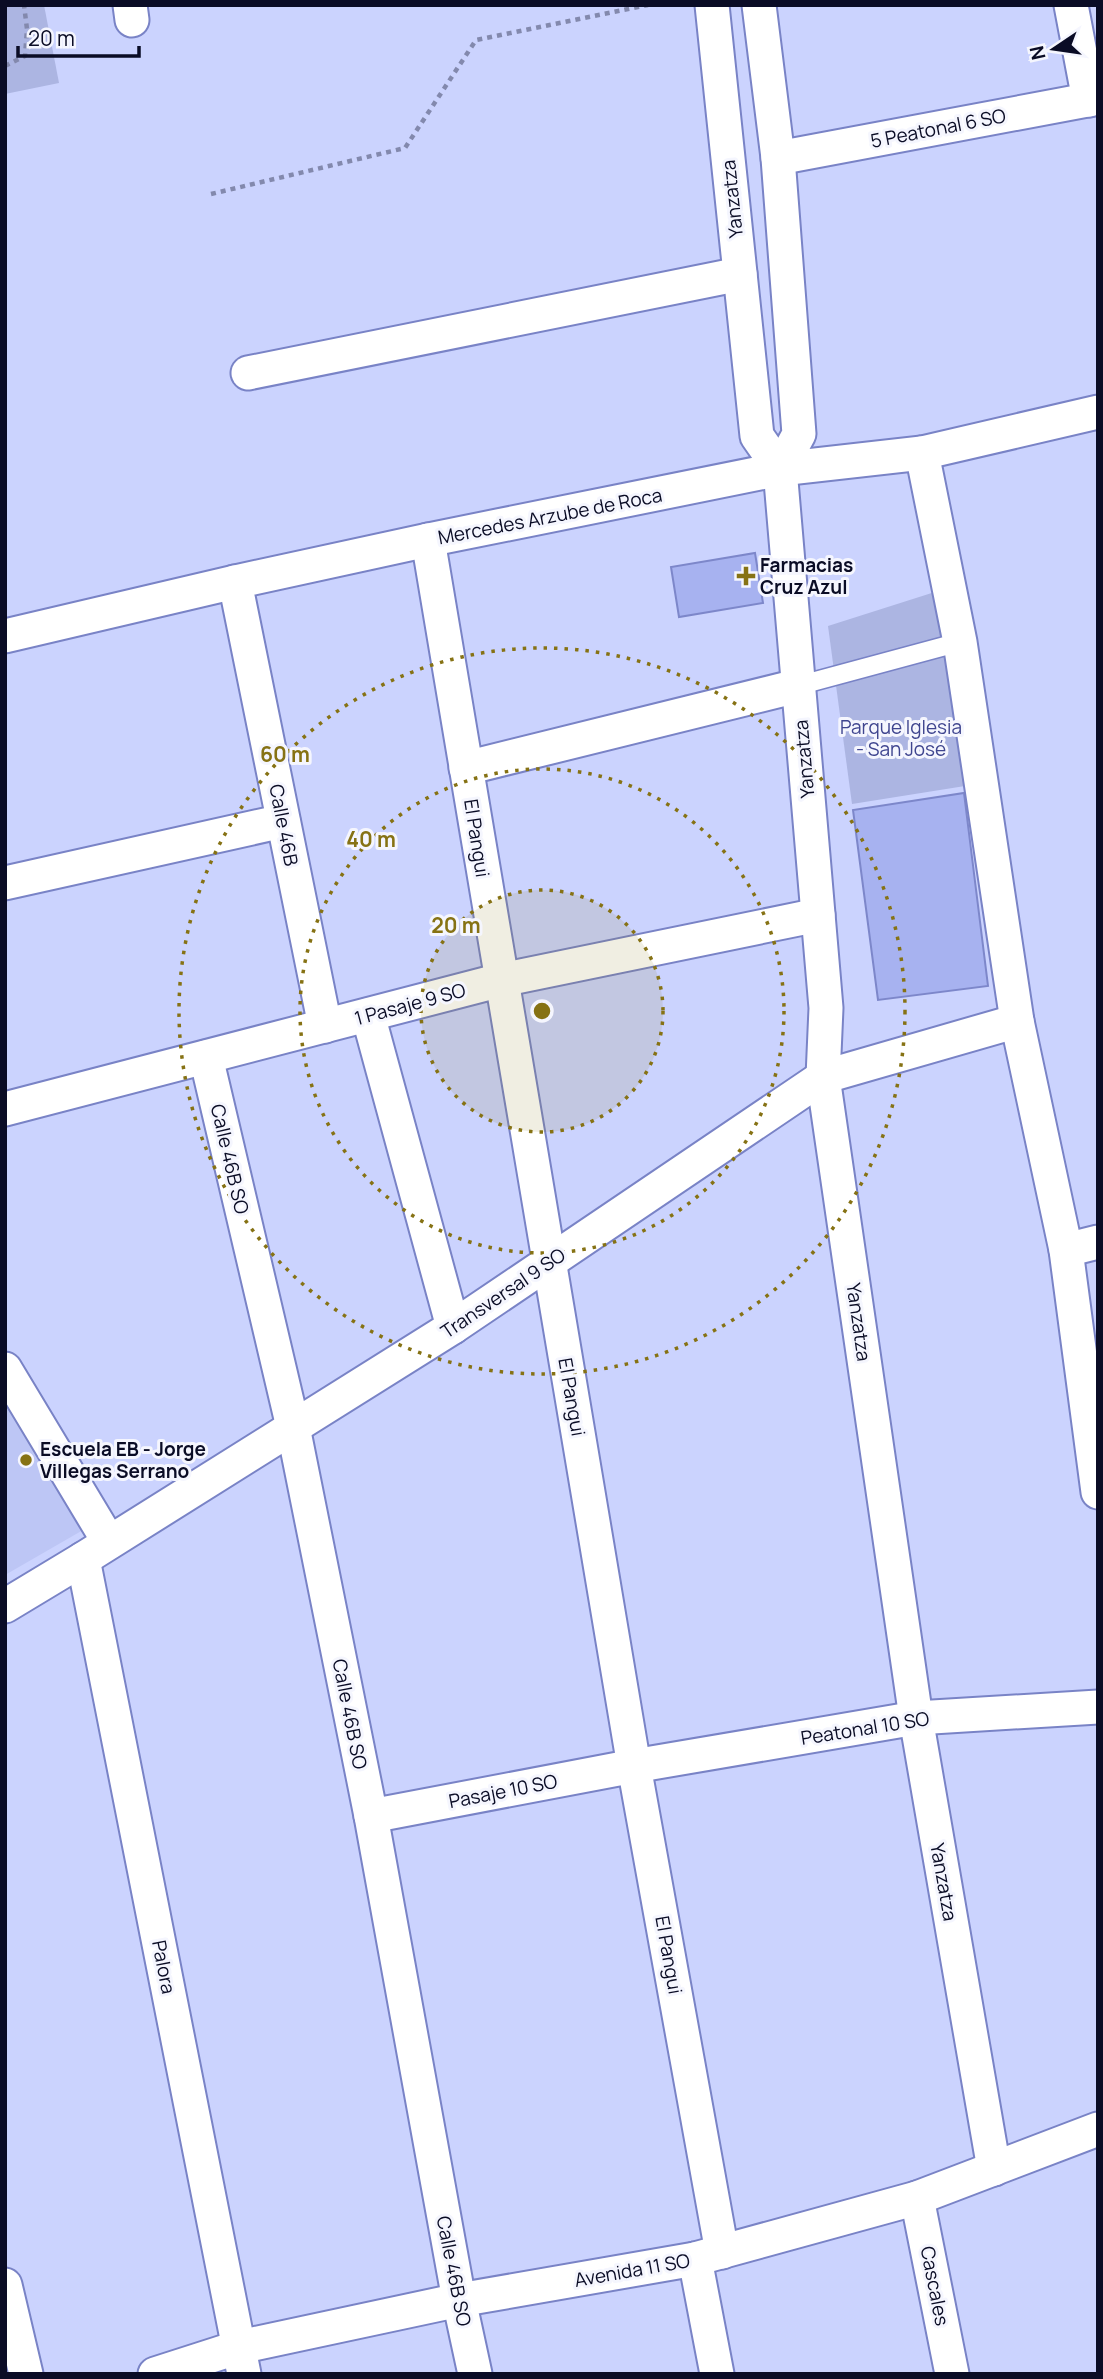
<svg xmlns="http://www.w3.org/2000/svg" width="1103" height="2379" font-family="Manrope,sans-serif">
<rect width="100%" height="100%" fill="#cbd3fe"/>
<polygon fill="#bdc6f5" points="5,1393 90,1526 5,1575"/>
<g fill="#acb5e2">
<polygon points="5,5 44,5 59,83 5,94"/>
<polygon points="938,591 965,786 852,804 828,626"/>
</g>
<g fill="#a7b2f0" stroke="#7d87ca" stroke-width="2">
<polygon points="755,553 763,603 679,617 671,567"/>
<polygon points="964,793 988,986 878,1000 853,810"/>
</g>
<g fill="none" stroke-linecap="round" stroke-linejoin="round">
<g stroke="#7983c6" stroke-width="21">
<polyline id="service" points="797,686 960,642"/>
</g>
<g stroke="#7983c6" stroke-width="37">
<g id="minor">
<polyline points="130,5 132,20"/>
<polyline points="712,5 757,436 780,469 826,1008 823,1077 916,1718 994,2169"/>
<polyline points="759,5 778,158 799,434 780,469"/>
<polyline points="1071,5 1089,100"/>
<polyline points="778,158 1098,98"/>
<polyline points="248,373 740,274"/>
<polyline points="922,453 960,642 1017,1021 1066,1250 1098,1492"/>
<polyline points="428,540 634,1766 722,2252"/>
<polyline points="235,582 325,1026"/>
<polyline points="5,636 235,582 428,540 780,469 922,453 1098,412"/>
<polyline points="466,768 797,686"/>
<polyline points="5,883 283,821"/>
<polyline points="368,1015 453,1327"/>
<polyline points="206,1057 293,1427 371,1816 459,2300 475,2374"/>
<polyline points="5,1109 501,980 818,915"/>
<polyline points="1066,1250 1098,1242"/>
<polyline points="5,1369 109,1542"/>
<polyline points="83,1559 244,2374"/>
<polyline points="5,1606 83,1559 453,1327 823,1077 1017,1021"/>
<polyline points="371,1816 634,1766 916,1718 1098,1707"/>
<polyline points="917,2198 952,2374"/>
<polyline points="695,2259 717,2374"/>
<polyline points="5,2285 26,2374"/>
<polyline points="155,2374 239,2347 459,2300 695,2259 917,2198 1098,2129"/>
</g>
</g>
<g stroke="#8389ad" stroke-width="4.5" stroke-dasharray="5 5" stroke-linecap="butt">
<polyline points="5,66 25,56 27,29 24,5"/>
<polyline points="211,194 405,148 476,40 648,5"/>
</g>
<use href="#service" stroke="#fff" stroke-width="18"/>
<use href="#minor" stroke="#fff" stroke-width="33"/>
</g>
<circle cx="542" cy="1011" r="121" fill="#867214" fill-opacity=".12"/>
<g fill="none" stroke="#867214" stroke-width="3.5" stroke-dasharray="3.5 7">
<circle cx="542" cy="1011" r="121"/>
<circle cx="542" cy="1011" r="242"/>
<circle cx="542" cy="1011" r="363"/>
</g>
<g fill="#867214" stroke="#f5f6fe" stroke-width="2.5">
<path d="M742.5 565.5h7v7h7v7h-7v7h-7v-7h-7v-7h7z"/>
<circle cx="26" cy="1460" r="7"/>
</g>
<g text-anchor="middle" stroke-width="6" stroke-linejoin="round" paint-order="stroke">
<g font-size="19" fill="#0a0c25" stroke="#f5f6fe">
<text transform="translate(938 128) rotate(-11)" y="7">5 Peatonal 6 SO</text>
<text transform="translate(732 199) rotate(-96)" y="7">Yanzatza</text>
<text transform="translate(550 516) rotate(-11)" y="7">Mercedes Arzube de Roca</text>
<text transform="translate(804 759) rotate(-95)" y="7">Yanzatza</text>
<text transform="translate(284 825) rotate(79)" y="7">Calle 46B</text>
<text transform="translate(477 838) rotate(81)" y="7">El Pangui</text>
<text transform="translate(410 1004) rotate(-15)" y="7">1 Pasaje 9 SO</text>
<text transform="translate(230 1159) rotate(77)" y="7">Calle 46B SO</text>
<text transform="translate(503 1293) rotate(-34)" y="7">Transversal 9 SO</text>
<text transform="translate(859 1322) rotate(82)" y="7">Yanzatza</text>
<text transform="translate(572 1397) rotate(80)" y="7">El Pangui</text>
<text transform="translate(350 1714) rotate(79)" y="7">Calle 46B SO</text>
<text transform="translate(865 1728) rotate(-9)" y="7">Peatonal 10 SO</text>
<text transform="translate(503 1791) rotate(-11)" y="7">Pasaje 10 SO</text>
<text transform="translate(944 1882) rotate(80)" y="7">Yanzatza</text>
<text transform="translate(669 1955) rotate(80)" y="7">El Pangui</text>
<text transform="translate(164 1967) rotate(79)" y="7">Palora</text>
<text transform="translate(632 2270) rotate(-10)" y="7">Avenida 11 SO</text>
<text transform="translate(454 2271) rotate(79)" y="7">Calle 46B SO</text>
<text transform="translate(935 2286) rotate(79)" y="7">Cascales</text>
</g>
<g font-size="19" font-weight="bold" fill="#0a0c25" stroke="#f5f6fe" text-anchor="start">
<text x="760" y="572">Farmacias<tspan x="760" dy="22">Cruz Azul</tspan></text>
<text x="40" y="1456">Escuela EB - Jorge<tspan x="40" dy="22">Villegas Serrano</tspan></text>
</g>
<g font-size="19" fill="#3f458f" stroke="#f5f6fe">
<text x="901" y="734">Parque Iglesia<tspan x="901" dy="22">- San José</tspan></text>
</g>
</g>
<circle cx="542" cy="1011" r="10" fill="#867214" stroke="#f5f6fe" stroke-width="3.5"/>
<g font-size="21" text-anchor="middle" font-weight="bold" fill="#867214" stroke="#f5f6fe" stroke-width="6" stroke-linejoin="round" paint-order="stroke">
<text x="285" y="762">60 m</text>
<text x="371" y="847">40 m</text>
<text x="456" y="933">20 m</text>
</g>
<rect width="1103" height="2379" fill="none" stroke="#0a0c25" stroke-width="14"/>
<g transform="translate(1054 49) rotate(257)" stroke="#f5f6fe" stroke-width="5" paint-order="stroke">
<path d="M0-5L12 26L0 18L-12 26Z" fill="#0a0c25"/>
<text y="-10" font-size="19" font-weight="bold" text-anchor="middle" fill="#0a0c25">N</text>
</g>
<path d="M18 46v10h121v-10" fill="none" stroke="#0a0c25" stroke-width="3.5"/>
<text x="28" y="46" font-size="21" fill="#0a0c25" stroke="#f5f6fe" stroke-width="5" paint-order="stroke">20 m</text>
</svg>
